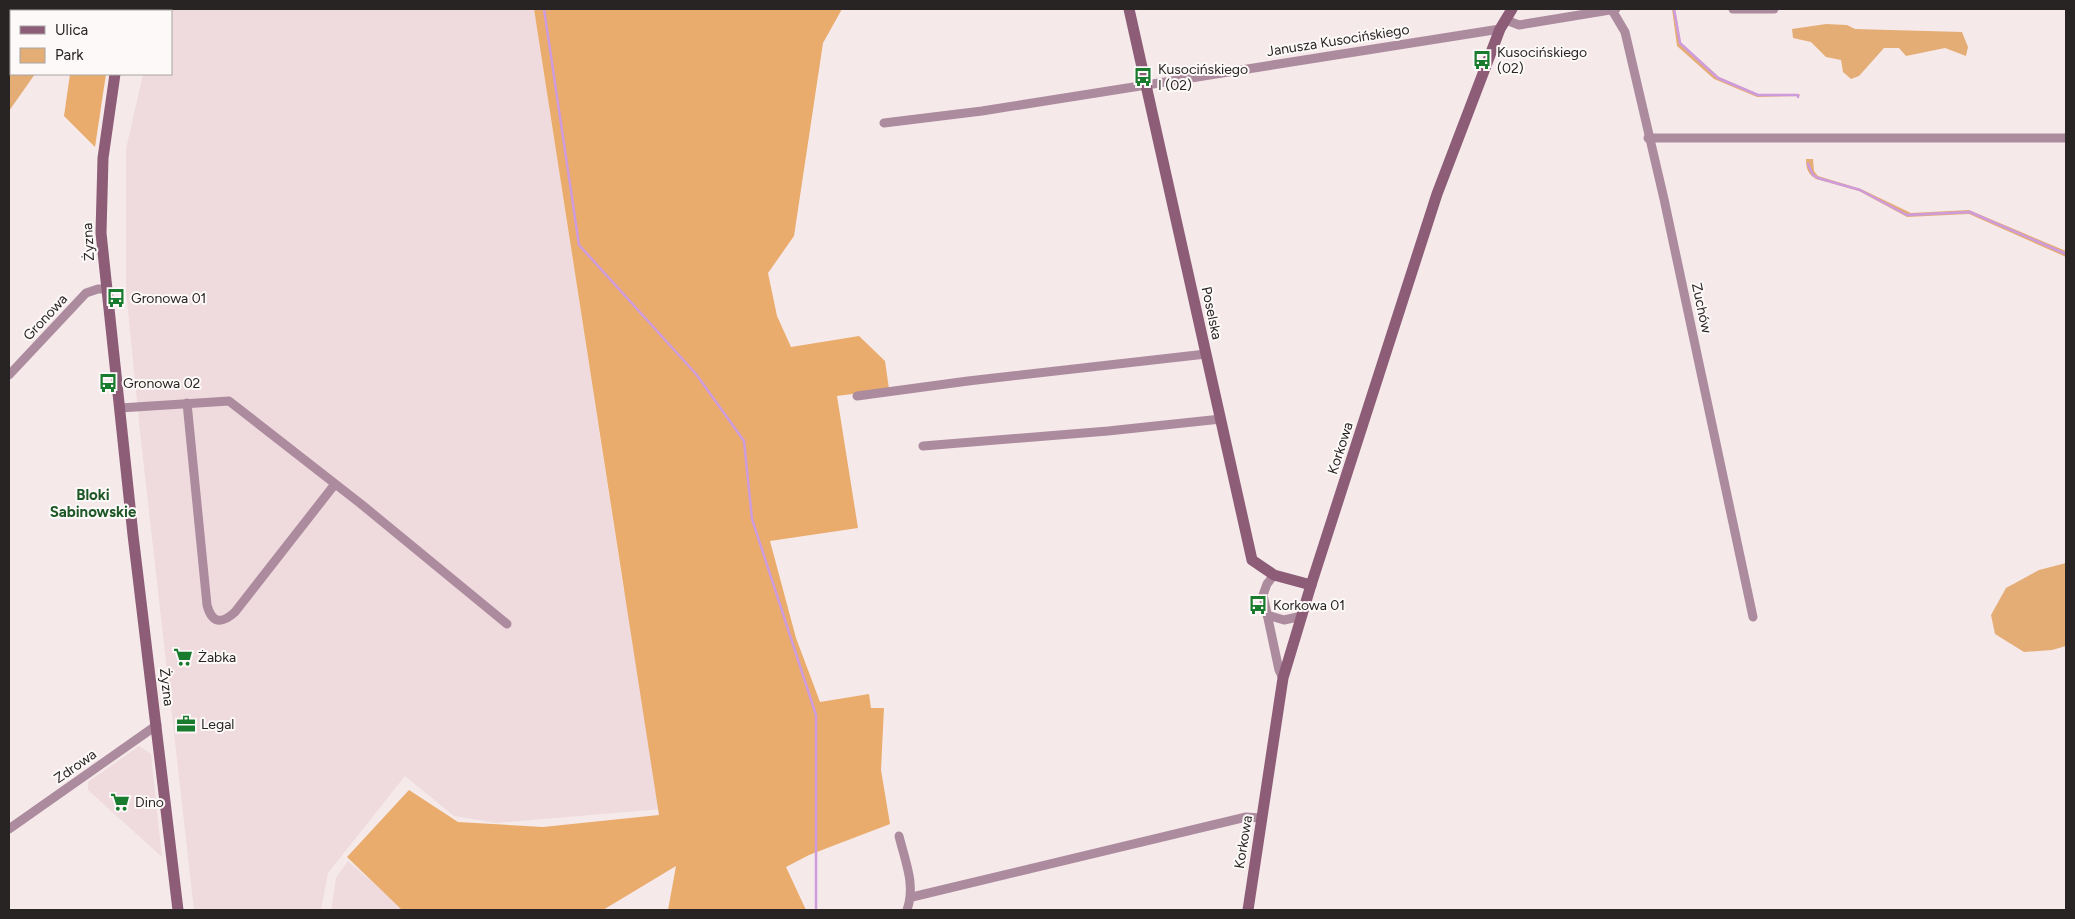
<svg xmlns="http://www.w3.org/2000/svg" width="2075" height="919" font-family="Figtree,sans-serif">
<rect width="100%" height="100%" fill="#f5e9ea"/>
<g fill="#efdbdd">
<polygon points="158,9 534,9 623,586 673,808 496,823 454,816 405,776 328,873 321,910 194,910 140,432 126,291 126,149 143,74 171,74 171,11 158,11"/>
<polygon points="139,746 151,754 162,857 88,790 88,782"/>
<polygon points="348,861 404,910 331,910 336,878"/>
</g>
<g fill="#e5ad76">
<polygon points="1672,9 1675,9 1681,43 1719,77 1758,94 1799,94 1800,96 1757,97 1714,79 1677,46"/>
<polygon points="1826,24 1847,25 1855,29 1962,32 1968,47 1966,56 1945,48 1906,56 1899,48 1884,48 1859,76 1851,79 1843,72 1841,60 1826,57 1811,42 1793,38 1792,29"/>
<polygon points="9,30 11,31 11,74 35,74 9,111"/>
<path d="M1806,159H1813L1814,171L1818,176L1861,189L1911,213L1969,210L2066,251V257L1969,214L1907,217L1859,191L1816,179C1808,174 1806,169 1806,159Z"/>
<polygon points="2066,563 2066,646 2052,650 2024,652 1995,634 1991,615 2006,588 2039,570"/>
</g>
<g fill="#eaac6d">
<polygon points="534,9 842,9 823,43 794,236 768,273 777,316 791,347 859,336 885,361 889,389 837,396 858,528 770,541 796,638 820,702 869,694 871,708 884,708 881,770 890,824 809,855 786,867 806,910 668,910 676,866 603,910 402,910 347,857 409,790 458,822 543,827 659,815"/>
<polygon points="70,74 106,74 95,147 64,116"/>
</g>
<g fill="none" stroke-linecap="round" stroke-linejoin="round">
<g stroke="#ce9bdd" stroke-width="2.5">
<polyline points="544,9 579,245 696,374 744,441 752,519 816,715 816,910"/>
<polyline points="1674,9 1680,43 1718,78 1758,95 1798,95 1798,97"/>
<polyline points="1808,164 1813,175 1818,178 1860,190 1907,215 1970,212 2066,254"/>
</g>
<g stroke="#ad8b9e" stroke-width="9">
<polyline points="1733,9 1774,9"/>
<polyline points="1612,10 1625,32 1664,199 1753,617"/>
<polyline points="1506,20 1519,25 1616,9"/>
<polyline points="884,123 982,111 1500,29"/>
<polyline points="1648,138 2066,138"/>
<polyline points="9,375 86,293 98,289 107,289"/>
<polyline points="857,396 968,381 1206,354"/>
<path d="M187,403L207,605C212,624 222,624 235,612L335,484"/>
<polyline points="120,408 229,401 361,504 507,624"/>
<polyline points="923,446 1108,431 1221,419"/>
<polyline points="1274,575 1267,584 1263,595 1279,670 1283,678"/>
<polyline points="1267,615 1284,620 1302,616"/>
<polyline points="9,829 157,725"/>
<path d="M899,836C905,861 916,885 907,910"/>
<polyline points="912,897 1246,817 1262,818"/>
</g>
<g stroke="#8d5c77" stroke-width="11">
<polyline points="1129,9 1252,560 1274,575 1311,585"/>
<polyline points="125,11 125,9"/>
<polyline points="115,74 103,158 101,233 133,535 178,910"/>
<polyline points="1248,910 1283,678 1311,585 1437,194 1500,29 1512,9"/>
</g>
</g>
<defs>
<g id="bus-bare" transform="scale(1.5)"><path d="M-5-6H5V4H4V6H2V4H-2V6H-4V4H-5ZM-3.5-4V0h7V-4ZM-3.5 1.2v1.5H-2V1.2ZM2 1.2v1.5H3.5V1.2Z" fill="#187b2d" stroke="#fdf9f9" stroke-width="2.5" paint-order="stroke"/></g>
<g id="supermarket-bare" transform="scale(1.5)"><path d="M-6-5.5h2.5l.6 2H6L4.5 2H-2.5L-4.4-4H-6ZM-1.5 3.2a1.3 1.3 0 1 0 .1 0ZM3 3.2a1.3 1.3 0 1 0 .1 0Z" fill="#187b2d" stroke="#fdf9f9" stroke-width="2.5" paint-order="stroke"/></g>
<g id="office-bare" transform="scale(1.5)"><path d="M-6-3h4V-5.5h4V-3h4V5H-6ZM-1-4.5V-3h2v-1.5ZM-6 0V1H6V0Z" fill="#187b2d" stroke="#fdf9f9" stroke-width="2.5" paint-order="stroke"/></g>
</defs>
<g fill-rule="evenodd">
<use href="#bus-bare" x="1482" y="60"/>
<use href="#bus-bare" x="1143" y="77"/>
<use href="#bus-bare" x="116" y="298"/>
<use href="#bus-bare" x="108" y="383"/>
<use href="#bus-bare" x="1258" y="605"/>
<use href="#supermarket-bare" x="183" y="657"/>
<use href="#office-bare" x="186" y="724"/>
<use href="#supermarket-bare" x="120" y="802"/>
</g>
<g text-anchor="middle" stroke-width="4" stroke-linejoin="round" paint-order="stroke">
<g font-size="14" fill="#282424" stroke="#fdf9f9">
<text transform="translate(1338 40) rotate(-9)" y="5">Janusza Kusocińskiego</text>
<text transform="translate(88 242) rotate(-93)" y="5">Żyzna</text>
<text transform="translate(1702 308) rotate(78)" y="5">Zuchów</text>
<text transform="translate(1212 313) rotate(78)" y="5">Poselska</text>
<text transform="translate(45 317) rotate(-47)" y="5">Gronowa</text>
<text transform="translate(1340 448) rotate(-72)" y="5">Korkowa</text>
<text transform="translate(167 687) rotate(83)" y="5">Żyzna</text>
<text transform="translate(75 766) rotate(-35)" y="5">Zdrowa</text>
<text transform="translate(1243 842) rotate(-81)" y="5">Korkowa</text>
</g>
<g font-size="14" fill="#282424" stroke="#fdf9f9" text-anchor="start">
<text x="1497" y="57">Kusocińskiego<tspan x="1497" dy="16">(02)</tspan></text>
<text x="1158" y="74">Kusocińskiego<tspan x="1158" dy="16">I (02)</tspan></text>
<text x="131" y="303">Gronowa 01</text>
<text x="123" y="388">Gronowa 02</text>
<text x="1273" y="610">Korkowa 01</text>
<text x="198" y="662">Żabka</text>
<text x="201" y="729">Legal</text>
<text x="135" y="807">Dino</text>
</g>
<g font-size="15" font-weight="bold" fill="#1d5726" stroke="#fdf9f9">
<text x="93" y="500">Bloki<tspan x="93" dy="17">Sabinowskie</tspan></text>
</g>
</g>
<rect width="2075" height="919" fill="none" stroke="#282424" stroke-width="20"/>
<rect x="10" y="10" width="162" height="65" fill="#fdf9f9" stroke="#a8a4a4"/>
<rect x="20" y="26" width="25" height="8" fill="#8d5c77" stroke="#a8a4a4"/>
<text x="55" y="35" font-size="15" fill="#282424">Ulica</text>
<rect x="20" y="48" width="25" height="15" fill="#e5ad76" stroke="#a8a4a4"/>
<text x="55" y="60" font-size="15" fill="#282424">Park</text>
</svg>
